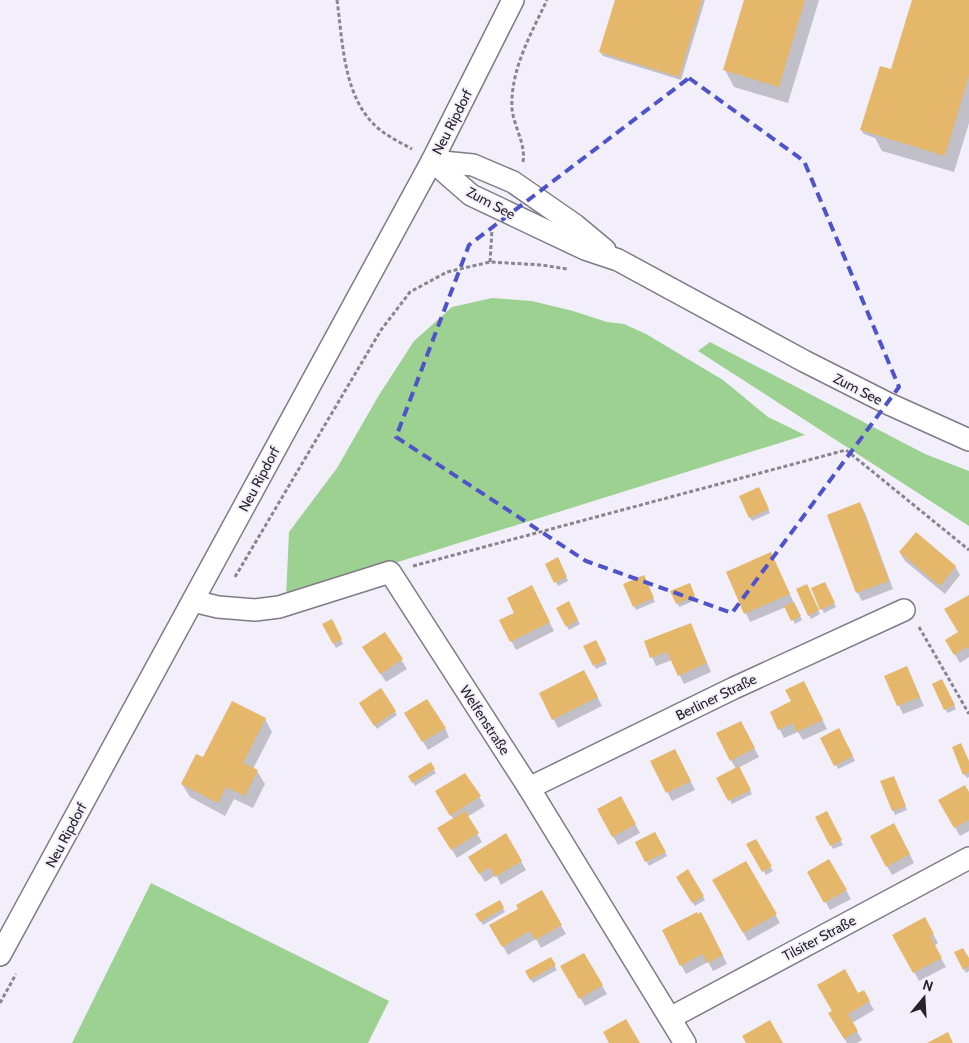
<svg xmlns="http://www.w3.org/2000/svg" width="969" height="1043" font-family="Cabin,sans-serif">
<rect width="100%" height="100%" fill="#f2effb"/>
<g fill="#9cd191">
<polygon points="492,298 532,301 573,311 607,322 624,324 646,334 723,380 768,417 805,435 286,597 289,532 337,468 379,395 414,341 452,307"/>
<polygon points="710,342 925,454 969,471 969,526 698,351"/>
<polygon points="151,883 389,1001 368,1043 72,1043"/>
</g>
<g fill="#0003">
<polygon points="616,0 705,0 681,80 603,56 600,52"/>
<polygon points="746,0 819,0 788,103 734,87 725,70"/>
<polygon points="913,0 969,1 969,123 954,172 882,151 875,138 864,134 861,130 892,70"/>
<polygon points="761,493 770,513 752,521 750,517"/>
<polygon points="860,504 865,513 893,589 862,601 857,592"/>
<polygon points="900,553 955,566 960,575 945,594 905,561"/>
<polygon points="771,554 802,620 795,624 786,607 750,622 727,572"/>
<polygon points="557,559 568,581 558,586 547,564"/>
<polygon points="646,581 655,602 636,610 634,606"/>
<polygon points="826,587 836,607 824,613 822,609"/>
<polygon points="691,588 696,600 679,607 672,591"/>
<polygon points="808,589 820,614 811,619 809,615"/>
<polygon points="536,596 554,631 516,650 501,621 516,614"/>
<polygon points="969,596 969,657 960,663 947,641 960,633"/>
<polygon points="568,603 580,624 569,630 558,609"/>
<polygon points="331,621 343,644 336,648 324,625"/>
<polygon points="691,625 711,672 684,684 672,660 656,666 652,657"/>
<polygon points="385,634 407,669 386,682 369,656"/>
<polygon points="598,645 607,664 596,669 594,665"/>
<polygon points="911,676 924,706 903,714 885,677"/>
<polygon points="942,680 956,709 948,713 945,709"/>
<polygon points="589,681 602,706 558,728 541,694"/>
<polygon points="381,690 397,715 377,729 361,704"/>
<polygon points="808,691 827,729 803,740 798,732 784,738 771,713 792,702"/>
<polygon points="406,713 445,728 449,737 428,750"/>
<polygon points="265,719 272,732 253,769 257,771 265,784 253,808 234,799 225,816 190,797 182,784 203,759"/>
<polygon points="839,730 855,761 838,769 822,738"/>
<polygon points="745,731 759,757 738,768 752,794 732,804 718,778 736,769 731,760"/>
<polygon points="679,759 695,790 672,801 652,761"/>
<polygon points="969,763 969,777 967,778 964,774"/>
<polygon points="430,764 436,773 415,786 410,776"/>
<polygon points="465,774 485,806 467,817 482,842 457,858 439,828 454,820 437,792"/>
<polygon points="895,781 907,810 895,815 881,782"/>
<polygon points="969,794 969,831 960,836 940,801"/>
<polygon points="626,807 640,833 618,845 613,836"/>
<polygon points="826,813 843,845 833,849 817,817"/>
<polygon points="655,833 667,856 649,866 636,843"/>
<polygon points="899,833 914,863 892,875 887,866"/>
<polygon points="506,835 526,870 501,885 496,875 485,882 469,857"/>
<polygon points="755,841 773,871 766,875 748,845"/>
<polygon points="829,861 851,899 830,910 809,872"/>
<polygon points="746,862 780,923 748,941 714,880"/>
<polygon points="688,871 705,900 695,906 677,878"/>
<polygon points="542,892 566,934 541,948 536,939 508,955 491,925 519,909"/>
<polygon points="499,902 505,912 483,925 477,915"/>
<polygon points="925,919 938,943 934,946 946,967 919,981 894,935"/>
<polygon points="706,922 727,964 713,971 708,962 686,974 681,965"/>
<polygon points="955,953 969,961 969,971 966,973"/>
<polygon points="584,955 607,994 585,1006 562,967"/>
<polygon points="550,958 557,970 533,983 527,972"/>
<polygon points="863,991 874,1010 852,1023 862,1040 857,1043 847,1043 830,1014"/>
</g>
<g fill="#e4b76b">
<polygon points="615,0 702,0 679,77 599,52"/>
<polygon points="744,0 805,0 779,87 723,70"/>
<polygon points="912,0 969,0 969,75 945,156 860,130 880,66 891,69"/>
<polygon points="759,487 769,509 749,518 739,496"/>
<polygon points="860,502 889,581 856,593 827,515"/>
<polygon points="916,532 956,566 940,586 899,552"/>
<polygon points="771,552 790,594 744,614 726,572"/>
<polygon points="558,557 567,577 554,583 545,564"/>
<polygon points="644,575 654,598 633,607 623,584"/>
<polygon points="825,582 835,603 820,610 811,588"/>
<polygon points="690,583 695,596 676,604 670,591"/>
<polygon points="807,584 819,610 808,616 796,589"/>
<polygon points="532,585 550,622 510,642 499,620 514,613 507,598"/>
<polygon points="969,595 969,649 967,647 954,655 945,640 958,632 944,609"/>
<polygon points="569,601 578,620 566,627 556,608"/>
<polygon points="794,602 801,616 791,621 784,606"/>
<polygon points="332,619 342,639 333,644 322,624"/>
<polygon points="691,623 707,663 678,676 667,652 650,658 644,641"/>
<polygon points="385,632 403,659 380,674 362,647"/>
<polygon points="596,640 606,660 593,666 583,646"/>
<polygon points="907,666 920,697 897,706 884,676"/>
<polygon points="584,670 598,697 552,720 539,693"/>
<polygon points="942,679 955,705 944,710 932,684"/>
<polygon points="804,681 823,720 797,732 793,723 778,730 770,712 791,701 785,690"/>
<polygon points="381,688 396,711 374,726 359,703"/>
<polygon points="427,699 446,728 422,742 404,713"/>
<polygon points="232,701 266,718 243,763 258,770 245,796 226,787 218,803 181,784 196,754 203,757"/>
<polygon points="741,721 755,748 730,761 716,733"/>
<polygon points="839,728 853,756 834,766 820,738"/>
<polygon points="961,743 969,761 969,772 963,775 952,747"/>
<polygon points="675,749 691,781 666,793 650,761"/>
<polygon points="431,762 435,769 412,783 408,776"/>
<polygon points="739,766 751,790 728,801 716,778"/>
<polygon points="465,773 481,796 450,816 435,791"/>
<polygon points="894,776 906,806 892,811 880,781"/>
<polygon points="965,785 969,792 969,820 954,828 938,800"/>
<polygon points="621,796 636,824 612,837 597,809"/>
<polygon points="465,811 479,833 451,850 437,828"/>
<polygon points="827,811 842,840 830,846 815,817"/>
<polygon points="894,823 910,854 886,867 870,836"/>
<polygon points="655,832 666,852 645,862 635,842"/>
<polygon points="506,833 522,861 495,877 490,867 479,874 468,857"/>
<polygon points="756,839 772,866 762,872 746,844"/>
<polygon points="829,859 847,890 824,903 807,872"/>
<polygon points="746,861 777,914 743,933 712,880"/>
<polygon points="688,869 704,896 692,903 676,877"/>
<polygon points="542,890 562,925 535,940 530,931 502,947 489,925 518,909 516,905"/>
<polygon points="500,900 504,908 480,922 475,914"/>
<polygon points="697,912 698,914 701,912 723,955 707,963 703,954 680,966 662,930"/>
<polygon points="925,917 934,934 930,936 942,958 913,973 892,935"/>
<polygon points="963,948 969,958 969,966 963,970 954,952"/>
<polygon points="584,953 603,985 579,999 560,966"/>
<polygon points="551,957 556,965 530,980 525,971"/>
<polygon points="845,969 858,993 864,990 870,1001 848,1014 858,1031 844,1039 828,1013 832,1011 817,985"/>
<polygon points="626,1019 640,1043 609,1043 603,1032"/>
<polygon points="770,1020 783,1043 746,1043 742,1036"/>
<polygon points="948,1032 953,1043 927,1043"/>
</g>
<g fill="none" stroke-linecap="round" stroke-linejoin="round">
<g stroke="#7e7b86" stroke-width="24">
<g id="street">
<polyline points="432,161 471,195 585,249 618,260 804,361 889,404 969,440"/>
<polyline points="432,161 473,165 513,182 575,225 605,250"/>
<polyline points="193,601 218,607 255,610 279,607 390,572 529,788 685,1043"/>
<polyline points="529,788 734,688 904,610"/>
<polyline points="0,955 432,161 513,0"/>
<polyline points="670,1018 969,858"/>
</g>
</g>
<g stroke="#88858e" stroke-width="3" stroke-dasharray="4 2.5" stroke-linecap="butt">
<path d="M337,0C343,43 343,99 379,129C389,137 401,143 412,149"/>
<path d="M523,162C526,144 514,127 512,109C510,70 531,34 547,0"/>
<polyline points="490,262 492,230"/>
<polyline points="413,566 846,450 969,550"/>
<polyline points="235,577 381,330 410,292 447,272 490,262 542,265 567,269"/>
<polyline points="919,627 969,714"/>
<polyline points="0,1003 16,974"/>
</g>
<use href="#street" stroke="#fff" stroke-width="21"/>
</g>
<path fill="none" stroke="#4e53c9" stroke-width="4" stroke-dasharray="10 6" stroke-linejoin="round" d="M689,78L804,161L899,387L732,613L586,561L396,437L469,245Z"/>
<g text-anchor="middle" stroke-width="4" stroke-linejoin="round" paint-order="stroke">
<g font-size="14" fill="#262429" stroke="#f2effb">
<text transform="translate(452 122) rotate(-63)" y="5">Neu Ripdorf</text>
<text transform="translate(491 203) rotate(28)" y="5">Zum See</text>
<text transform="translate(858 389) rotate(27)" y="5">Zum See</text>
<text transform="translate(259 479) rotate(-62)" y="5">Neu Ripdorf</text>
<text transform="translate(716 697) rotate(-26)" y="5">Berliner Straße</text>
<text transform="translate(485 720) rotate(57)" y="5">Welfenstraße</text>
<text transform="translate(66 835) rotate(-62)" y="5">Neu Ripdorf</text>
<text transform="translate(819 938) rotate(-28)" y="5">Tilsiter Straße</text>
</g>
</g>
<g transform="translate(924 998) rotate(18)" stroke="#f2effb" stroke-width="4" paint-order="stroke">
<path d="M0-4L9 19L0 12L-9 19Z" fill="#262429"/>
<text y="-8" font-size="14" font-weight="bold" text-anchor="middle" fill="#262429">N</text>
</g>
</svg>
